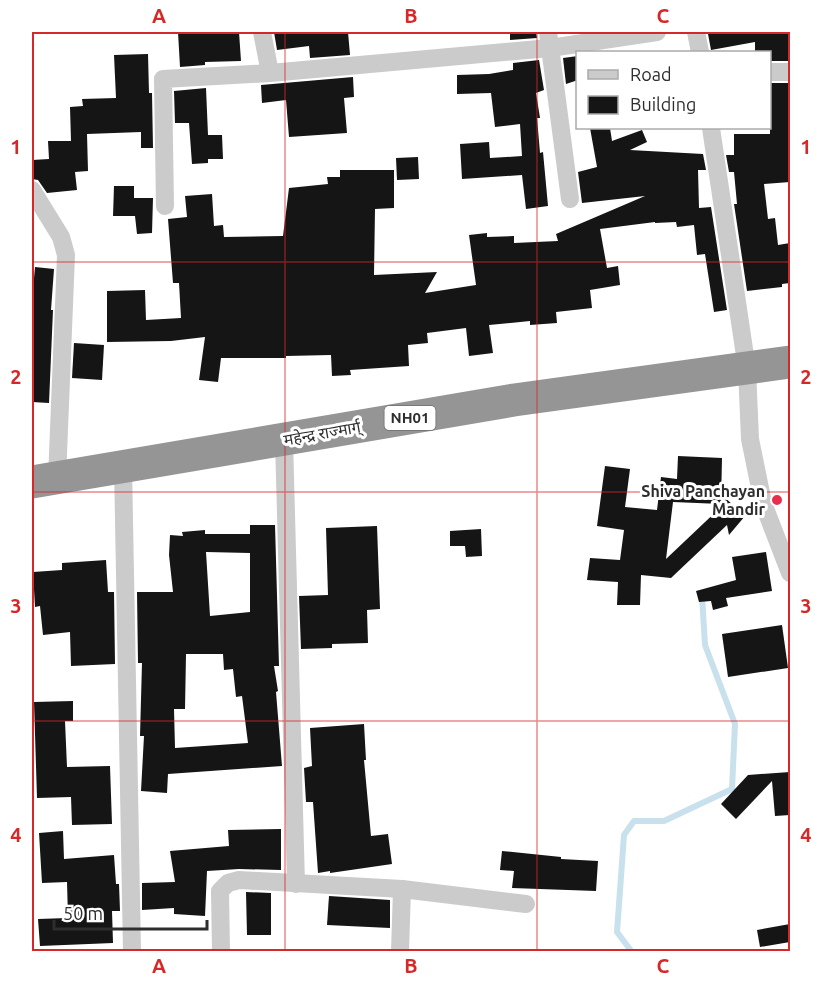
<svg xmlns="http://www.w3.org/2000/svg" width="822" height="983" font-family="Ubuntu,'Noto Sans Devanagari',sans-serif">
<rect width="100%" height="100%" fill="#fff"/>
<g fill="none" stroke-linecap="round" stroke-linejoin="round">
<polyline stroke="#c8e1ec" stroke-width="6" points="632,952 617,932 624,835 634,821 664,821 732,789 735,724 705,645 702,596"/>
</g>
<g fill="#151515" fill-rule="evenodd">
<polygon points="178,32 239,32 241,61 205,62 205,65 180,67"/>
<polygon points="274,32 348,32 350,55 310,58 309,46 277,50"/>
<polygon points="510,32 536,32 537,38 510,40"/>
<polygon points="723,32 790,32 790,61 770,61 770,52 755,52 755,42 711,50 708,34"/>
<polygon points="148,54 149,93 152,93 153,148 141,148 141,132 87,134 88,171 75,172 77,190 47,193 38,180 32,179 32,160 49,159 48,141 71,141 70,107 83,106 82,99 116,98 114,55"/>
<polygon points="578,56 578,80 566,84 563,58"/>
<polygon points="539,60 544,90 536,93 540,118 537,118 540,153 543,152 548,206 526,209 522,175 462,179 460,144 489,142 490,158 522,156 520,124 495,127 491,93 457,94 457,75 489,74 513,70 513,63"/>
<polygon points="353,77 354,97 344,98 347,133 289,137 286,100 262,103 261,85"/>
<polygon points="770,83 790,83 790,182 764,184 768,219 775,218 778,245 790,243 790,283 782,284 782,287 747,291 734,204 737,204 734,172 729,172 726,155 734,155 734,134 770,134"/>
<polygon points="206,88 208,135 222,135 223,159 208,159 208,163 192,164 189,123 175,123 174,91"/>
<polygon points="590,128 610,128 612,141 642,130 647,142 630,150 703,154 706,170 698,170 699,208 711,207 727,310 714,312 705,254 697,255 694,225 677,227 676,222 655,223 655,222 600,229 607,268 618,266 620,285 590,290 592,308 556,312 557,323 530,325 530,321 489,325 493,353 469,356 466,328 427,333 428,343 408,345 409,366 350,370 351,375 332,376 331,355 286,356 286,358 221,358 218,382 199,380 205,337 171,341 107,342 107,291 145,290 146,320 181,318 179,283 173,283 168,219 187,217 185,196 212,194 214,226 223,225 224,237 283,236 289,188 328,184 327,177 340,177 340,170 394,170 394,208 375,209 374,275 437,272 425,293 476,285 469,235 487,233 487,237 514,236 514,243 558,241 556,234 645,196 582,203 578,172 597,167"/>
<polygon points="418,157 419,179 397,180 396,158"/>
<polygon points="114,186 134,186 134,198 153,198 152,233 137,234 135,216 113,216"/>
<polygon points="35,267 54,269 51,310 53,310 49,403 32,402 32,300"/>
<polygon points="74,343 104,345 102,380 72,378"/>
<polygon points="678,456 722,458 721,504 673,502 666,559 723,505 722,495 745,516 729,535 727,525 671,578 641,575 640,605 617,605 618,582 587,580 590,558 620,560 624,530 597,526 605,466 630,469 625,507 657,510 661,477 677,479"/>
<path d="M250,525H275L279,666H274L278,691L276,692L282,766L168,774L167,793L141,791L144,736H140L142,663H138L137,592H173L169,555L170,535L183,536L182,532L205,530V534H250ZM206,552L250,553V612L210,616ZM186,654H223L224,670L233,669L236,697L242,696L248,743L175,748L174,709H185Z"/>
<polygon points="377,526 380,609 367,610 368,643 332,644 332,648 301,649 299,596 328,595 326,528"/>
<polygon points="481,529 482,556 466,557 465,546 450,546 450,531"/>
<polygon points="766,552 772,591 726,598 728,606 713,610 711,601 699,602 696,591 736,580 732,557"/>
<polygon points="106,560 108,592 114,592 115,664 71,666 70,632 43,635 40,606 35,607 33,572 62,570 62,563"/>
<polygon points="782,625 788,668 728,677 722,634"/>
<polygon points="73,701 73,721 65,721 67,767 110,766 112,824 72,825 71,797 37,798 34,702"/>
<polygon points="364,724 366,760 364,760 371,836 388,834 392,864 330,873 330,871 318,873 313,802 306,802 304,768 312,766 310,728"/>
<polygon points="790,772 790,815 775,816 772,781 736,819 721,804 748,775"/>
<polygon points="281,829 281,870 239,869 207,871 205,916 174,914 174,908 142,910 142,883 175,882 170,851 229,846 228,830"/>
<polygon points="63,831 64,859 114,855 116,884 119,884 120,911 112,911 113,943 40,946 38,919 68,918 67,882 42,883 39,833"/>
<polygon points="502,851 561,857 561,859 598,861 596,891 512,888 514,871 500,870"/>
<polygon points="246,892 271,893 271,935 247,935"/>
<polygon points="329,896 390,900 390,928 327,925"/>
<polygon points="790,924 790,942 760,947 757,930"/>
</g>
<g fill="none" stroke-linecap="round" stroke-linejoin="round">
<g stroke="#cbcbcb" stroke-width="18">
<polyline points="262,32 270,73"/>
<polyline points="548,32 570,199"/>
<polyline points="696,32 700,52"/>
<polyline points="770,72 790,72"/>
<polyline points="711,128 747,369 750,439 763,503 790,573"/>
<polyline points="32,190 61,237 66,255 57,479"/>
<polyline points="165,206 163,79 270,73 550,48 657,32"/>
<polyline points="284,440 296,884"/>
<polyline points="123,466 132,952"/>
<polyline points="221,952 220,891 228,883 239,880 402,889 526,904"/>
<polyline points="400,952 402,889"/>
</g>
<polyline stroke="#959595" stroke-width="33" points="32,482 514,400 790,362"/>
</g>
<path fill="none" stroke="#d62828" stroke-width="1.5" stroke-opacity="0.55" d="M285,32V952M537,32V952M32,262H790M32,492H790M32,721H790"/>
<circle fill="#e72f4d" stroke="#fff" stroke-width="2" cx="777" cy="500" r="6"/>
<g text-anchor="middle" stroke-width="6" stroke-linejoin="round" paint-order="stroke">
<rect fill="#fff" stroke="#6d6d6d" stroke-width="1.5" x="384.5" y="406" width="51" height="24" rx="4.5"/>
<g font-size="15" font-weight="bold" fill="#2e2e2e">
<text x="410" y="423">NH01</text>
</g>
<g font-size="16" fill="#2e2e2e" stroke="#fff">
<text transform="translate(322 433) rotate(-10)" y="6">महेन्द्र राज्मार्ग्</text>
</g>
<g font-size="16" font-weight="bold" fill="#2e2e2e" stroke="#fff" text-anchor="end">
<text x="765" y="497">Shiva Panchayan<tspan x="765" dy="18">Mandir</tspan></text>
</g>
</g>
<rect width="822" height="983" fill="none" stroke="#ffffff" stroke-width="66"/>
<rect x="576" y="51" width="195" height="78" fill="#ffffff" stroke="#ababab" stroke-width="1.5"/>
<rect x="588" y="70" width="30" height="9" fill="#cbcbcb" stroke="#ababab" stroke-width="1.5"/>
<text x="630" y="81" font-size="18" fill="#2e2e2e">Road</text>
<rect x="588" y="96" width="30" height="18" fill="#151515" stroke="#ababab" stroke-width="1.5"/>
<text x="630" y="111" font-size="18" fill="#2e2e2e">Building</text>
<path d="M54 920v9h153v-9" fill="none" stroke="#2e2e2e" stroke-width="3"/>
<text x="63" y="920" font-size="18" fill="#2e2e2e" stroke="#ffffff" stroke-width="4.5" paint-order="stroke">50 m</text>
<rect x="33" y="33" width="756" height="917" fill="none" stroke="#d62828" stroke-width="2"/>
<g font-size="20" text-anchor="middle" font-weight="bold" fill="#d62828">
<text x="159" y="23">A</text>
<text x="411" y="23">B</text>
<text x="663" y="23">C</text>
<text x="16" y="154">1</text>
<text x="806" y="154">1</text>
<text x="16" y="384">2</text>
<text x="806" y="384">2</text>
<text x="16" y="613">3</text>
<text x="806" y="613">3</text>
<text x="16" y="842">4</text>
<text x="806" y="842">4</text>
<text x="159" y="973">A</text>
<text x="411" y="973">B</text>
<text x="663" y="973">C</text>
</g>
</svg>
